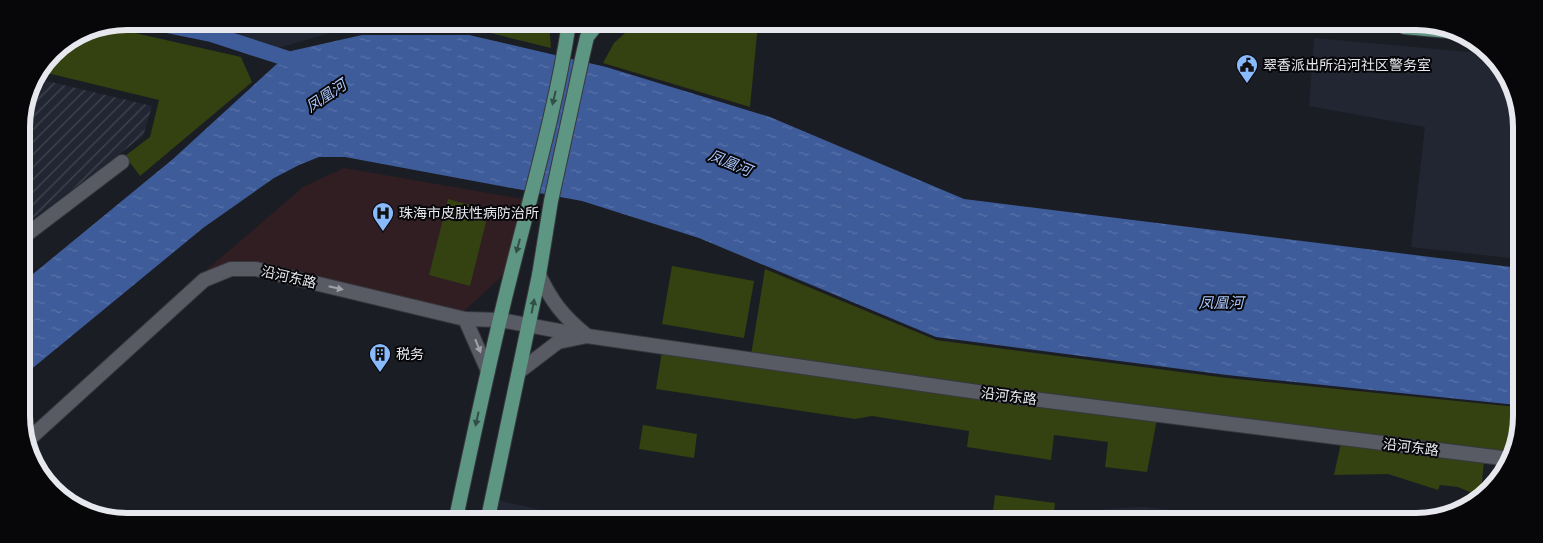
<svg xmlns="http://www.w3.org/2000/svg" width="1543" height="543" font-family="'Source Sans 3','Noto Sans SC',sans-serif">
<defs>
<pattern id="industrial-furrows" width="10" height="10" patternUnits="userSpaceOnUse" patternTransform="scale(1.25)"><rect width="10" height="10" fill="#222633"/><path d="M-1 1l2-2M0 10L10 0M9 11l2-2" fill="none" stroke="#424651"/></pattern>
<pattern id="water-ripples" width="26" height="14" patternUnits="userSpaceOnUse" patternTransform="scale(1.25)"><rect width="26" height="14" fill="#3e5c9a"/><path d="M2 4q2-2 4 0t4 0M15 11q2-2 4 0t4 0" fill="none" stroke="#5a73a8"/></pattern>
</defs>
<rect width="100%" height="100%" fill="#1b1d24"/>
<g fill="#222633">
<polygon points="195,22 394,22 393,25 354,26 278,48"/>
<polygon points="1314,38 1491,54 1496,57 1521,113 1519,259 1411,247 1425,127 1309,106"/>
<polygon points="493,499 575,518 489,518"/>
<polygon points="1144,507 1272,521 1097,520 1105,509"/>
</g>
<polygon fill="url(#industrial-furrows)" points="34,78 152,106 143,136 22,227 21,119"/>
<polygon fill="#311e22" points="344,168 523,199 504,274 461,314 257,264 196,279 303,187"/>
<g fill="#344111">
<polygon points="397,22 549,23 551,48 466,27 395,27"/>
<polygon points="636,23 758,24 750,107 603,63 614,43"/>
<path d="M104,26L241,57L252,82L140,176L125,156L150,137L159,100L39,71C59,45 71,32 104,26Z"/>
<polygon points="448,199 489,210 470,286 429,275"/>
<polygon points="672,266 754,281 744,338 662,324"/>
<polygon points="765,269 936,340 1227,378 1517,407 1516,450 1511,457 751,355"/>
<polygon points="662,351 1157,419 1147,472 1105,467 1108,442 1054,435 1051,460 967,447 969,431 872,416 855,419 656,389"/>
<polygon points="643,425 697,434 694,458 639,449"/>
<polygon points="1341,443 1484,460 1481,494 1472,493 1458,487 1440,485 1438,490 1388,474 1334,475"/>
<polygon points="995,495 1055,503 1053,520 992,520"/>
</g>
<polygon fill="url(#water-ripples)" points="362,35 469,35 606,67 770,117 964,199 1519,268 1517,405 1227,375 936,337 699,238 582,201 345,157 319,157 299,165 274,178 203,228 23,376 22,283 173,159 291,51"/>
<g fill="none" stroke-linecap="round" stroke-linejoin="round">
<polyline stroke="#3e5c9a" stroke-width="16" points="147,21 211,34 304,64"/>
<g stroke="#37383e" stroke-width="16">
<g id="minor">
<polyline points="22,238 122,162"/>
<polyline points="465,319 500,320"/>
<polyline points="26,442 204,280 231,269 256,269 465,319 488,371"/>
</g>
</g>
<g stroke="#37383e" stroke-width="16">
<g id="tertiary">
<path d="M539,275C552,302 563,316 586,335"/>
<polyline points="500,320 581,335"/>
<polyline points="520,371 558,342 587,336 985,393 1510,459"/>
</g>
</g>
<g stroke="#37383e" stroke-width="16">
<g id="primary">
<polyline points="1404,27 1458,32"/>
<path d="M456,518C473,438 490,357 510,278C531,193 556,109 569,23"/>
<polyline points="488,518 539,275 551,201 583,54 587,37 598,23"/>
</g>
</g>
<use href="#minor" stroke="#585b63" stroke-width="14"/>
<use href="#tertiary" stroke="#585b63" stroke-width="14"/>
<use href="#primary" stroke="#5d9683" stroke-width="14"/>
</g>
<defs><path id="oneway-solid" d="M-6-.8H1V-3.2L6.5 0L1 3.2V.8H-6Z" transform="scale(1.25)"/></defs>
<g fill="#324e46">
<use href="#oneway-solid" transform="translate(554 98) rotate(103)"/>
<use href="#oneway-solid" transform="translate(518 246) rotate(105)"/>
<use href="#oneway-solid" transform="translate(533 306) rotate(-79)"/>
<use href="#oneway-solid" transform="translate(477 419) rotate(102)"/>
</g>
<g fill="#9fa2a8">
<use href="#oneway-solid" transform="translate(336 288) rotate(13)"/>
<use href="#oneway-solid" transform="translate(478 346) rotate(68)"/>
</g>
<defs>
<g id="civic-pin" transform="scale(1.125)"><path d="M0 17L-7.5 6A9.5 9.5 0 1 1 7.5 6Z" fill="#89bafc" stroke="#07070a"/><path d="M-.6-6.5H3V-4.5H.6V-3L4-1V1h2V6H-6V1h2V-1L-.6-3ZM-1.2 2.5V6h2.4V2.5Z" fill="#111"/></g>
<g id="hospital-pin" transform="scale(1.125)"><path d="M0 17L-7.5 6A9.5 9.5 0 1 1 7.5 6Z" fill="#89bafc" stroke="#07070a"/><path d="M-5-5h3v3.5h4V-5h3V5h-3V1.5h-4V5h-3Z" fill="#111"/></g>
<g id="building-pin" transform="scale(1.125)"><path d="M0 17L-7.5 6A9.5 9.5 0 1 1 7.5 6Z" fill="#89bafc" stroke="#07070a"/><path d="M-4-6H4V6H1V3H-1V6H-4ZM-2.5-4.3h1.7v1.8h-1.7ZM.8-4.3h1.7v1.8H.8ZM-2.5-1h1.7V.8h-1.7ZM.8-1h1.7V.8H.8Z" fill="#111"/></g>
</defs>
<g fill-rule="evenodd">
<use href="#civic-pin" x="1247" y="65"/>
<use href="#hospital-pin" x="383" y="213"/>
<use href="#building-pin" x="380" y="354"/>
</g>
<g text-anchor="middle" stroke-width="4" stroke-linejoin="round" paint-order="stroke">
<g font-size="14" fill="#e6e8ed" stroke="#07070a" text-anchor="start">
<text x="1263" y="70">翠香派出所沿河社区警务室</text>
<text x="399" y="218">珠海市皮肤性病防治所</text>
<text x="396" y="359">税务</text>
</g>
<g font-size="14" fill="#e6e8ed" stroke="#07070a">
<text transform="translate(289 277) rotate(13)" y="5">沿河东路</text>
<text transform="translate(1009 396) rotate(7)" y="5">沿河东路</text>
<text transform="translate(1411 447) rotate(7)" y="5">沿河东路</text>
</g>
<g font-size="15" font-style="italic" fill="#a9c4fa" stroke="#07070a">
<text transform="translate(326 96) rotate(-34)" y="5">凤凰河</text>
<text transform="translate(730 163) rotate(22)" y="5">凤凰河</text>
<text x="1221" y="308">凤凰河</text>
</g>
</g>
<path d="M0 0H1543V543H0ZM127 30H1416A97 97 0 0 1 1513 127V416A97 97 0 0 1 1416 513H127A97 97 0 0 1 30 416V127A97 97 0 0 1 127 30Z" fill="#07070a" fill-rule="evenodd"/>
<path fill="none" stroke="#e6e8ed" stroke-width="6" d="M127 30H1416A97 97 0 0 1 1513 127V416A97 97 0 0 1 1416 513H127A97 97 0 0 1 30 416V127A97 97 0 0 1 127 30Z"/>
</svg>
